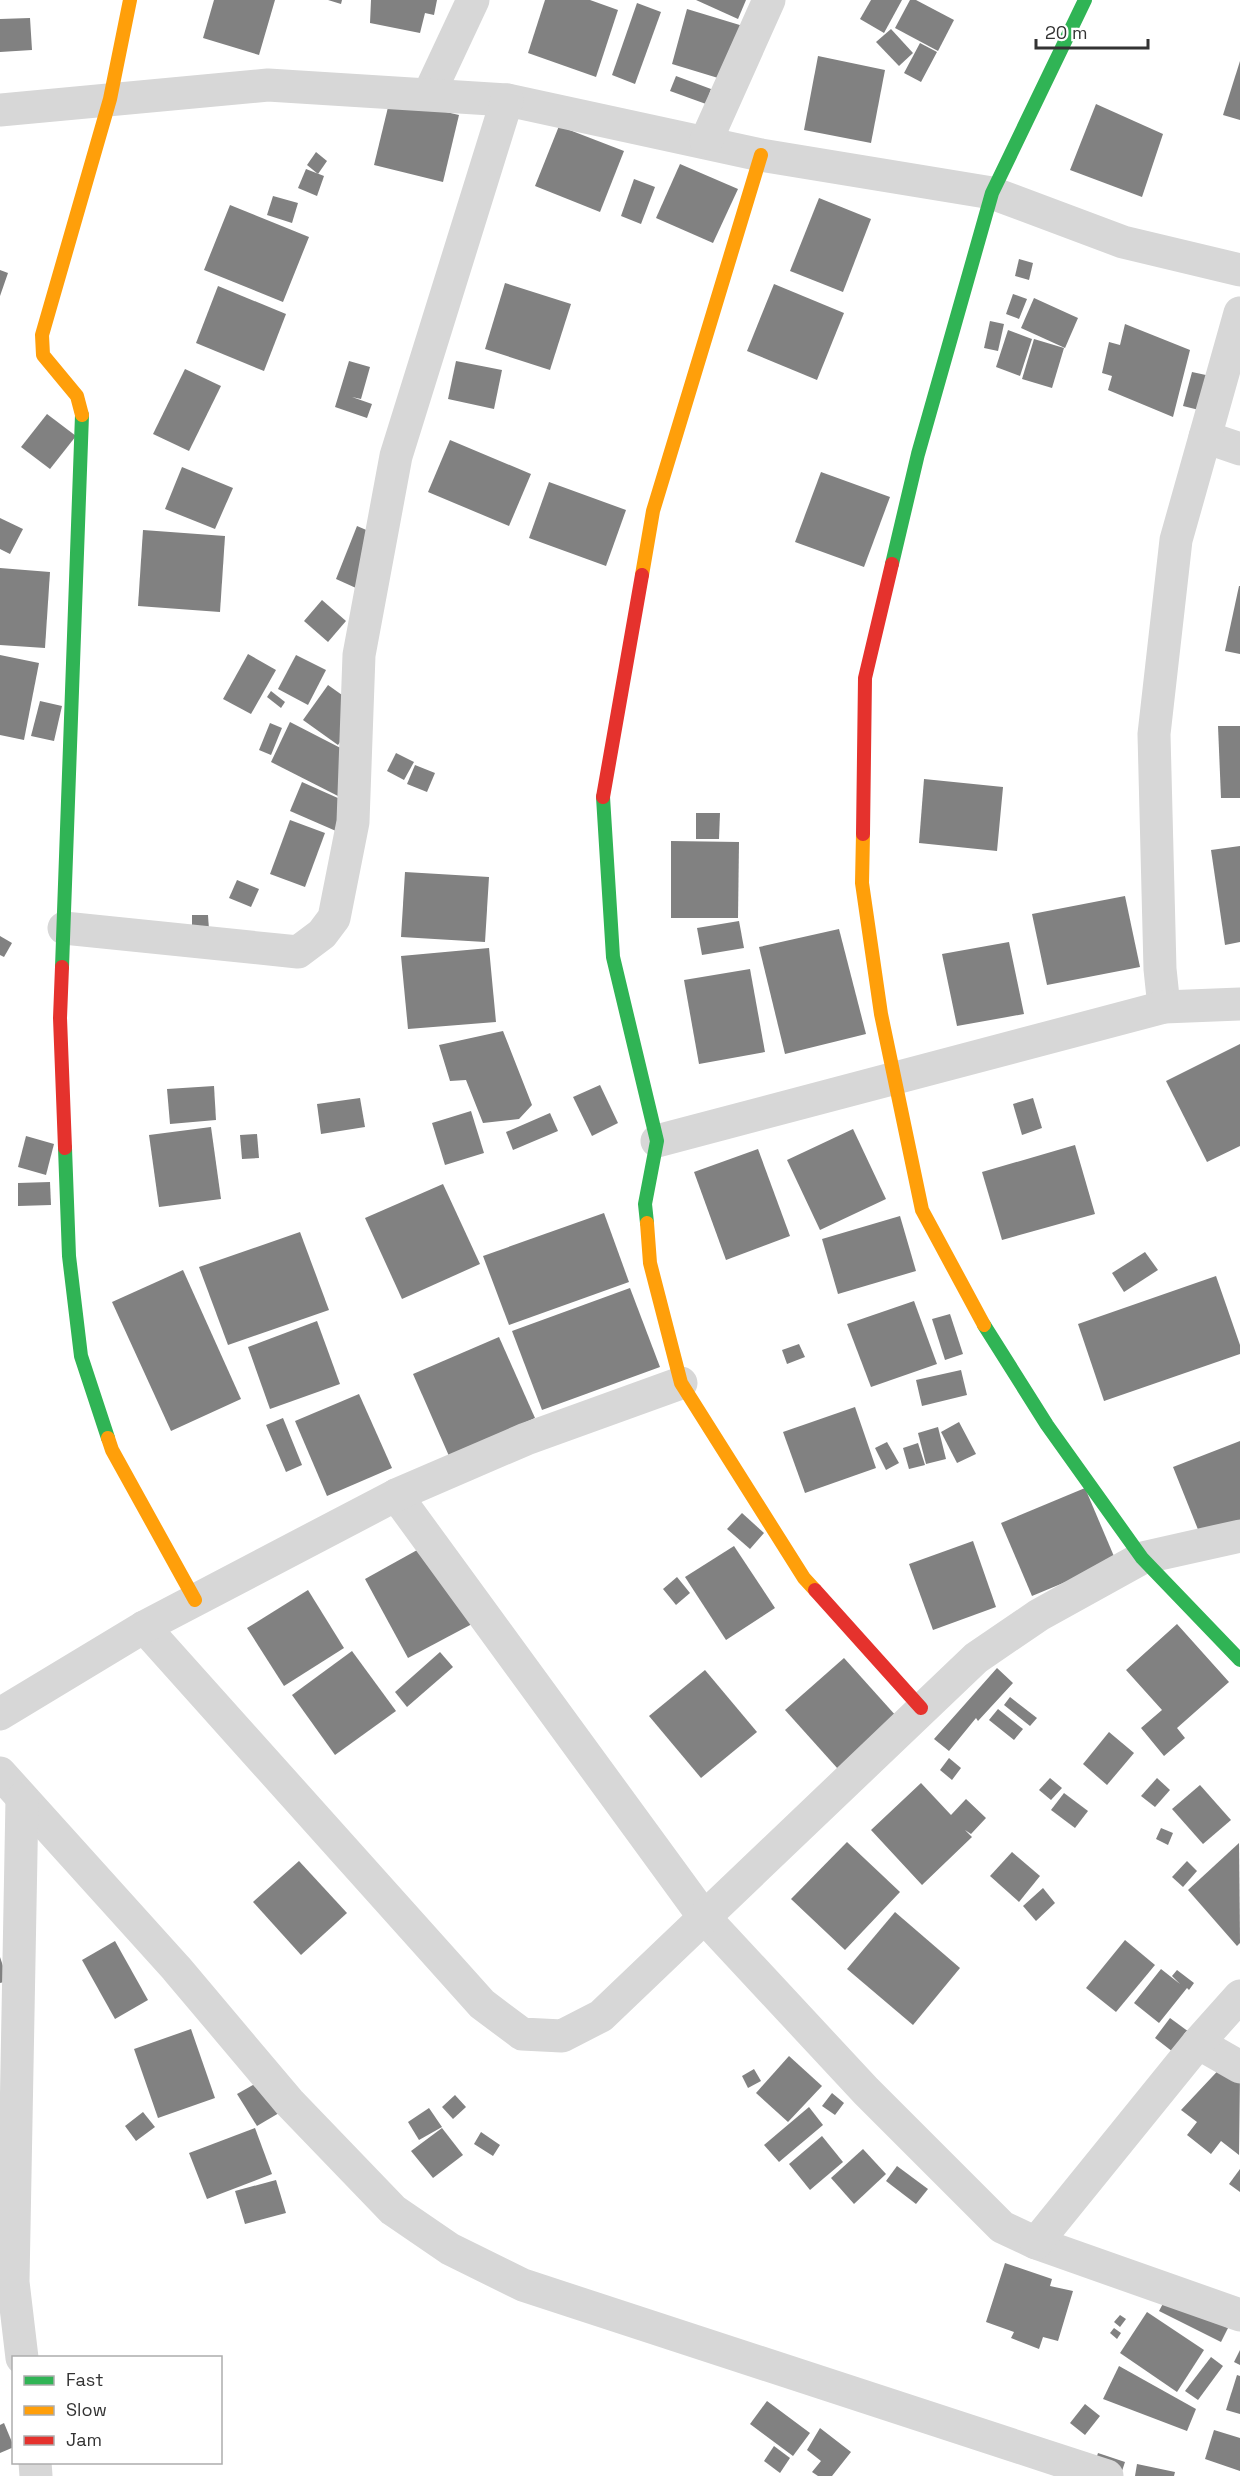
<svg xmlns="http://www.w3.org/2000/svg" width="1240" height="2476" font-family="'Space Grotesk',sans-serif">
<rect width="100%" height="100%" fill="#fff"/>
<g fill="#818181">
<polygon points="214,0 275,0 259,55 203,38"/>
<polygon points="328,0 342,0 341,4"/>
<polygon points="371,0 437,0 434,15 425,13 420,33 370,23"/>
<polygon points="545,0 590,0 618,10 596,77 528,53"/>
<polygon points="696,0 746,0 738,19"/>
<polygon points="871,0 902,0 884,33 860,19"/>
<polygon points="910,0 916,0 954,20 938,51 895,28"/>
<polygon points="637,3 661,12 635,84 612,75"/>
<polygon points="687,9 743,26 728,81 672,64"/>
<polygon points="30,18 32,50 0,52 0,19"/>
<polygon points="891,29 913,53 899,66 876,42"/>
<polygon points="920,43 937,52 921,82 904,73"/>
<polygon points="818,56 885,70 871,143 804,130"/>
<polygon points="1240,61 1240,120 1223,115"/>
<polygon points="676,76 711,89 706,104 670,91"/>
<polygon points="390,99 459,115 443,182 374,165"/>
<polygon points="1096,104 1163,134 1142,197 1070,170"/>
<polygon points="559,126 624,151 600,212 535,186"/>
<polygon points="316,152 327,161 318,174 307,165"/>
<polygon points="680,164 738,189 713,243 656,218"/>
<polygon points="306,169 324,176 317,196 298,188"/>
<polygon points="634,179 655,187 641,224 621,216"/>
<polygon points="273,196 298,203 292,223 267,215"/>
<polygon points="819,198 871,219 843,292 790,271"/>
<polygon points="230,205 309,237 283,302 204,270"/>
<polygon points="1019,259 1033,263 1029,280 1015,276"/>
<polygon points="0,270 8,273 0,296"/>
<polygon points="505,283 571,304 550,370 485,349"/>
<polygon points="774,284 844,313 817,380 747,351"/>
<polygon points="218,286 286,314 264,371 196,343"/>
<polygon points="1013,294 1027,299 1019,319 1006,314"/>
<polygon points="1034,298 1078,318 1065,348 1021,328"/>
<polygon points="990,321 1004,324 998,351 984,348"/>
<polygon points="1125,324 1190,350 1173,417 1108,390 1112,376 1102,373 1109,342 1120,345"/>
<polygon points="1008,330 1032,339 1020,376 996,367"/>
<polygon points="1034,339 1064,348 1052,388 1022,379"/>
<polygon points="349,361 370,367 361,399 352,397 372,404 367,418 335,407"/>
<polygon points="456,361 502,370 494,409 448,399"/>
<polygon points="185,369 221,386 189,451 153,434"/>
<polygon points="1192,372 1215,377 1207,412 1183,406"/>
<polygon points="47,414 76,436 50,469 21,447"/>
<polygon points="450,440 531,474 509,526 428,492"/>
<polygon points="182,467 233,488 215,529 165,509"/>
<polygon points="821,472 890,497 864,567 795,542"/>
<polygon points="549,482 626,510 606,566 529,538"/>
<polygon points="0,518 23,529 10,554 0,549"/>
<polygon points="357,526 378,535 356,588 336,579"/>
<polygon points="143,530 225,536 220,612 138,606"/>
<polygon points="0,568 50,572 45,648 0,645"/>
<polygon points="1239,586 1240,586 1240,654 1225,651"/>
<polygon points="322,600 346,621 328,642 304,621"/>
<polygon points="248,654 276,670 251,714 223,699"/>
<polygon points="0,655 39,663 24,740 0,735"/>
<polygon points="296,655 326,670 308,705 278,689"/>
<polygon points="328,685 363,710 338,745 303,720"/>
<polygon points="271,691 285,702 281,708 267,697"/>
<polygon points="40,701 62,706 54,741 31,736"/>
<polygon points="290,722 358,757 338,796 271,762"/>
<polygon points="270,723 282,728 271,755 259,750"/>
<polygon points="1218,726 1240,726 1240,798 1221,798"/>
<polygon points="396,753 414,762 404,780 387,771"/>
<polygon points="415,765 435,773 427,792 407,784"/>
<polygon points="924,779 1003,787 997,851 919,843"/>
<polygon points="302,782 349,803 336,831 290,811"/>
<polygon points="696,813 720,813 719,839 696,839"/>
<polygon points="290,820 325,833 305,887 270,874"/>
<polygon points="671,841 739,842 738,918 671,918"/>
<polygon points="1240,846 1240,942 1225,945 1211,850"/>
<polygon points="405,872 489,877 485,942 401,937"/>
<polygon points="237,880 259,889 251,907 229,898"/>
<polygon points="1125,896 1140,967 1047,985 1032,914"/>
<polygon points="192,915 208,915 209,930 192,930"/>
<polygon points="739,921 744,948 702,955 697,928"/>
<polygon points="839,929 866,1034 785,1054 759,947"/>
<polygon points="0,936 12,943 4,957 0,955"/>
<polygon points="1009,942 1024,1014 957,1026 942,954"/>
<polygon points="489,948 496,1022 408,1029 401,956"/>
<polygon points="750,969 765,1052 699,1064 684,980"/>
<polygon points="503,1031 532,1105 519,1119 483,1123 466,1080 450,1081 439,1045"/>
<polygon points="1240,1044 1240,1146 1207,1162 1166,1081"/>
<polygon points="600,1085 618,1123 592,1136 573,1097"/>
<polygon points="214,1086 216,1120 170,1124 167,1089"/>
<polygon points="360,1098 365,1127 321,1134 317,1104"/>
<polygon points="1033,1098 1042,1128 1022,1135 1013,1104"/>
<polygon points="471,1111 484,1153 445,1165 432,1123"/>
<polygon points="550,1113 558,1131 513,1150 506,1132"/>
<polygon points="211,1127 221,1199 159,1207 149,1135"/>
<polygon points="853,1129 886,1199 820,1230 787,1160"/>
<polygon points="257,1134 259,1158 242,1159 240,1135"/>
<polygon points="26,1136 54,1144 46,1175 18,1167"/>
<polygon points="1075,1145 1095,1214 1002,1240 982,1172"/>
<polygon points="758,1149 790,1236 726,1260 694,1172"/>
<polygon points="50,1182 51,1205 18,1206 18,1183"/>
<polygon points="443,1184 480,1264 402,1299 365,1218"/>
<polygon points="604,1213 629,1282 509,1325 483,1256"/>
<polygon points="900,1216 916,1271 838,1294 822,1239"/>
<polygon points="300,1232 329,1310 228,1345 199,1267"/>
<polygon points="1145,1252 1158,1270 1124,1292 1112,1273"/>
<polygon points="183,1270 241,1399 171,1431 112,1302"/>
<polygon points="1216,1276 1240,1345 1240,1354 1104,1401 1078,1324"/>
<polygon points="630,1288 660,1367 542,1410 512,1331"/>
<polygon points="914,1301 937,1364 871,1387 847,1324"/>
<polygon points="950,1314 963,1354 945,1360 932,1319"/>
<polygon points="317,1321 340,1384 270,1409 248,1347"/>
<polygon points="499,1337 535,1418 449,1456 413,1374"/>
<polygon points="799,1344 805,1357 787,1364 782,1350"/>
<polygon points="961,1370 967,1395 922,1406 916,1380"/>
<polygon points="359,1394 392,1468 327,1496 295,1421"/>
<polygon points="855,1407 876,1468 805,1493 783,1432"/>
<polygon points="283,1418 302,1465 286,1472 266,1425"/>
<polygon points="959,1422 976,1454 957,1463 941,1432"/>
<polygon points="938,1427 946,1459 926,1464 918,1433"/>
<polygon points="1240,1441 1240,1528 1203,1542 1173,1467"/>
<polygon points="887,1442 899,1463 886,1470 875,1448"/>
<polygon points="918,1443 925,1465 909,1469 903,1448"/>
<polygon points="1085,1488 1116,1561 1032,1596 1001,1523"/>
<polygon points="742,1513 764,1533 750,1549 727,1529"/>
<polygon points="973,1541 996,1607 933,1630 909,1564"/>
<polygon points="428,1544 472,1624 408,1658 365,1579"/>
<polygon points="734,1546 775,1608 726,1640 685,1577"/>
<polygon points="677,1577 690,1593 676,1605 663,1589"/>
<polygon points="308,1590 344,1648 284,1686 247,1628"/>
<polygon points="1177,1624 1229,1682 1177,1728 1185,1738 1164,1756 1141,1728 1162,1710 1126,1670"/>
<polygon points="352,1651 396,1711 335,1755 292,1695"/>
<polygon points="440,1652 453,1667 407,1707 395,1692"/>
<polygon points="844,1658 897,1717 838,1769 785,1710"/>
<polygon points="997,1668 1013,1683 978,1721 976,1718 949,1751 934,1739"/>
<polygon points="705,1670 757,1732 701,1778 649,1716"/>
<polygon points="1010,1697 1037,1718 1030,1726 1004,1705"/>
<polygon points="998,1709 1023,1729 1014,1740 989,1720"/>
<polygon points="1109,1732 1134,1753 1107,1785 1083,1764"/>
<polygon points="949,1758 961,1768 952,1780 940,1770"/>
<polygon points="1050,1778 1062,1788 1051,1800 1039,1790"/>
<polygon points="1157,1778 1170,1790 1155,1807 1141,1796"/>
<polygon points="921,1783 951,1815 966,1799 986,1818 971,1834 965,1830 972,1837 922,1885 871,1830"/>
<polygon points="1200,1785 1231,1820 1203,1844 1172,1809"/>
<polygon points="1064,1793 1088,1811 1075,1828 1051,1810"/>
<polygon points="1161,1828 1173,1833 1168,1845 1156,1839"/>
<polygon points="847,1842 900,1892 845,1950 791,1899"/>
<polygon points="1239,1843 1240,1943 1237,1946 1188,1890"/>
<polygon points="1012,1852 1040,1876 1019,1902 990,1876"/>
<polygon points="299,1861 347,1913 301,1955 253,1902"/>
<polygon points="1187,1861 1197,1871 1183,1887 1172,1877"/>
<polygon points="1043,1888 1055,1903 1036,1921 1023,1906"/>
<polygon points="895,1912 960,1968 913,2025 847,1969"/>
<polygon points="1125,1940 1155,1965 1116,2012 1086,1988"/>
<polygon points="115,1941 148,2000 115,2019 82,1960"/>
<polygon points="0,1957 8,1981 0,1983"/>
<polygon points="1161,1969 1180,1984 1172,1976 1177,1970 1194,1983 1189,1990 1187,1988 1159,2023 1134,2003"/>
<polygon points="1170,2018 1189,2032 1173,2052 1155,2038"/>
<polygon points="191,2029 215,2098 158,2118 134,2049"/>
<polygon points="789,2056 822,2086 788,2122 756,2093"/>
<polygon points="1227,2061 1240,2074 1239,2155 1221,2141 1211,2154 1187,2135 1197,2122 1181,2110"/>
<polygon points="754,2069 761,2081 748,2088 742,2076"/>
<polygon points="260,2081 279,2113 257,2126 237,2094"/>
<polygon points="832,2093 844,2103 835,2115 822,2106"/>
<polygon points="455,2095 466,2107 453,2119 442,2107"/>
<polygon points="809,2107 823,2125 779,2162 764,2145"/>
<polygon points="429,2108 442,2127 419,2140 408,2122"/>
<polygon points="143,2112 155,2127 136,2141 125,2126"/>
<polygon points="255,2128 272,2174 207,2199 189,2153"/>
<polygon points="442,2128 463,2155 433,2178 411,2151"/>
<polygon points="481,2132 500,2145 493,2156 474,2144"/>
<polygon points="822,2136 843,2162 810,2190 789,2164"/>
<polygon points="863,2149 886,2174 854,2204 831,2178"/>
<polygon points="897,2166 928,2189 916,2204 886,2181"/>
<polygon points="1240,2169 1240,2192 1229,2184"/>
<polygon points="276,2180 286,2213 245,2224 235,2191"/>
<polygon points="1005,2263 1052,2279 1050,2286 1073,2291 1058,2341 1043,2337 1039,2349 1011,2338 1014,2332 986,2322"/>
<polygon points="1166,2298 1228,2328 1221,2342 1159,2311"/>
<polygon points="1147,2312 1204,2350 1177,2392 1120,2353"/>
<polygon points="1120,2315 1126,2319 1120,2327 1114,2322"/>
<polygon points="1114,2328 1121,2333 1117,2339 1110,2333"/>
<polygon points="1240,2350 1240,2365 1234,2362"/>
<polygon points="1211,2357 1223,2366 1198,2400 1185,2391"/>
<polygon points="1119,2366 1196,2409 1187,2431 1103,2399"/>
<polygon points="1237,2375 1240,2376 1240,2414 1226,2410"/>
<polygon points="767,2401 810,2433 793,2456 750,2424"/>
<polygon points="1085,2404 1100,2416 1085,2435 1070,2423"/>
<polygon points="4,2423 14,2447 0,2453 0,2425"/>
<polygon points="820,2428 851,2452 832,2476 818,2476 812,2472 821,2461 807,2450"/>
<polygon points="1214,2430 1240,2438 1240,2471 1205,2459"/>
<polygon points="774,2446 790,2458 780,2473 764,2461"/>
<polygon points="1098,2453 1125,2462 1122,2471 1095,2462"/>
<polygon points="1137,2464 1175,2472 1174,2476 1135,2476"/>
</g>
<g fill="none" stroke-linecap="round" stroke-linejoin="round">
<g stroke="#d7d7d7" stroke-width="33">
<polyline points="429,94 473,0"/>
<polyline points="0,110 268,85 507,100 761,155 992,193 1123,242 1240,270"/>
<polyline points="706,141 769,0"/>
<polyline points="1205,437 1240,449"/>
<polyline points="64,928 298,952 322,934 334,918 353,822 359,655 396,456 507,100"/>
<polyline points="1164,1007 1160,969 1154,734 1176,540 1240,313"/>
<polyline points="657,1141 1164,1007 1240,1004"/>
<polyline points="396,1495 704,1917 866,2091 1002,2227 1036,2243 1240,2315"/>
<polyline points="144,1627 482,2004 522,2034 562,2036 601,2016 976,1658 1039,1615 1142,1558 1240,1536"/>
<polyline points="0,1714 144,1627 396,1495 526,1439 681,1383"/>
<polyline points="0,1773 176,1968 289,2102 393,2210 450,2249 523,2285 1107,2476"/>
<polyline points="22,1799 13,2282 22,2358"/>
<polyline points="1198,2043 1240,2067"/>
<polyline points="1036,2243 1198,2043 1240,1996"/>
<polyline points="35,2462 36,2476"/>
</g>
<g stroke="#30b455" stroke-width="14">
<polyline points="892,564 918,454 992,193 1085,0"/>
<polyline points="603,797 613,957 657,1141 645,1204 647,1223"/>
<polyline points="62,967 82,415"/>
<polyline points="65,1148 69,1256 81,1356 108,1438"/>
<polyline points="984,1325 1047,1425 1142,1558 1240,1660"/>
</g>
<g stroke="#ff9f0a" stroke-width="14">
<polyline points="82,415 77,396 43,355 42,335 110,99 130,0"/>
<polyline points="642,575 653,511 761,155"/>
<polyline points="863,834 862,883 881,1014 922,1210 984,1325"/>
<polyline points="647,1223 650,1263 681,1383 804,1578 815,1590"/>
<polyline points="108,1438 112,1450 195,1600"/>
</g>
<g stroke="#e5322d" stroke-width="14">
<polyline points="603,797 642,575"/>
<polyline points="863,834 865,678 892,564"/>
<polyline points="62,967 60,1018 65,1148"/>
<polyline points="815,1590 921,1708"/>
</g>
</g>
<rect x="12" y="2356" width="210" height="108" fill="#ffffff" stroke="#adadad" stroke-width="1.5"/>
<rect x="24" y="2376" width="30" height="9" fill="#30b455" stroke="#adadad" stroke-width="1.5"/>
<text x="66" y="2386" font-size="18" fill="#333333">Fast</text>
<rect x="24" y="2406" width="30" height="9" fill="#ff9f0a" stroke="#adadad" stroke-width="1.5"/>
<text x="66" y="2416" font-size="18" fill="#333333">Slow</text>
<rect x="24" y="2436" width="30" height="9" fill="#e5322d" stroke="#adadad" stroke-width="1.5"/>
<text x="66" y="2446" font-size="18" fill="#333333">Jam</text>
<path d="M1036 39v9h112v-9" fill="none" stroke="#333333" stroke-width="3"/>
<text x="1045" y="39" font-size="18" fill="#333333" stroke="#ffffff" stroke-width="4.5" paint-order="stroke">20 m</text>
</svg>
